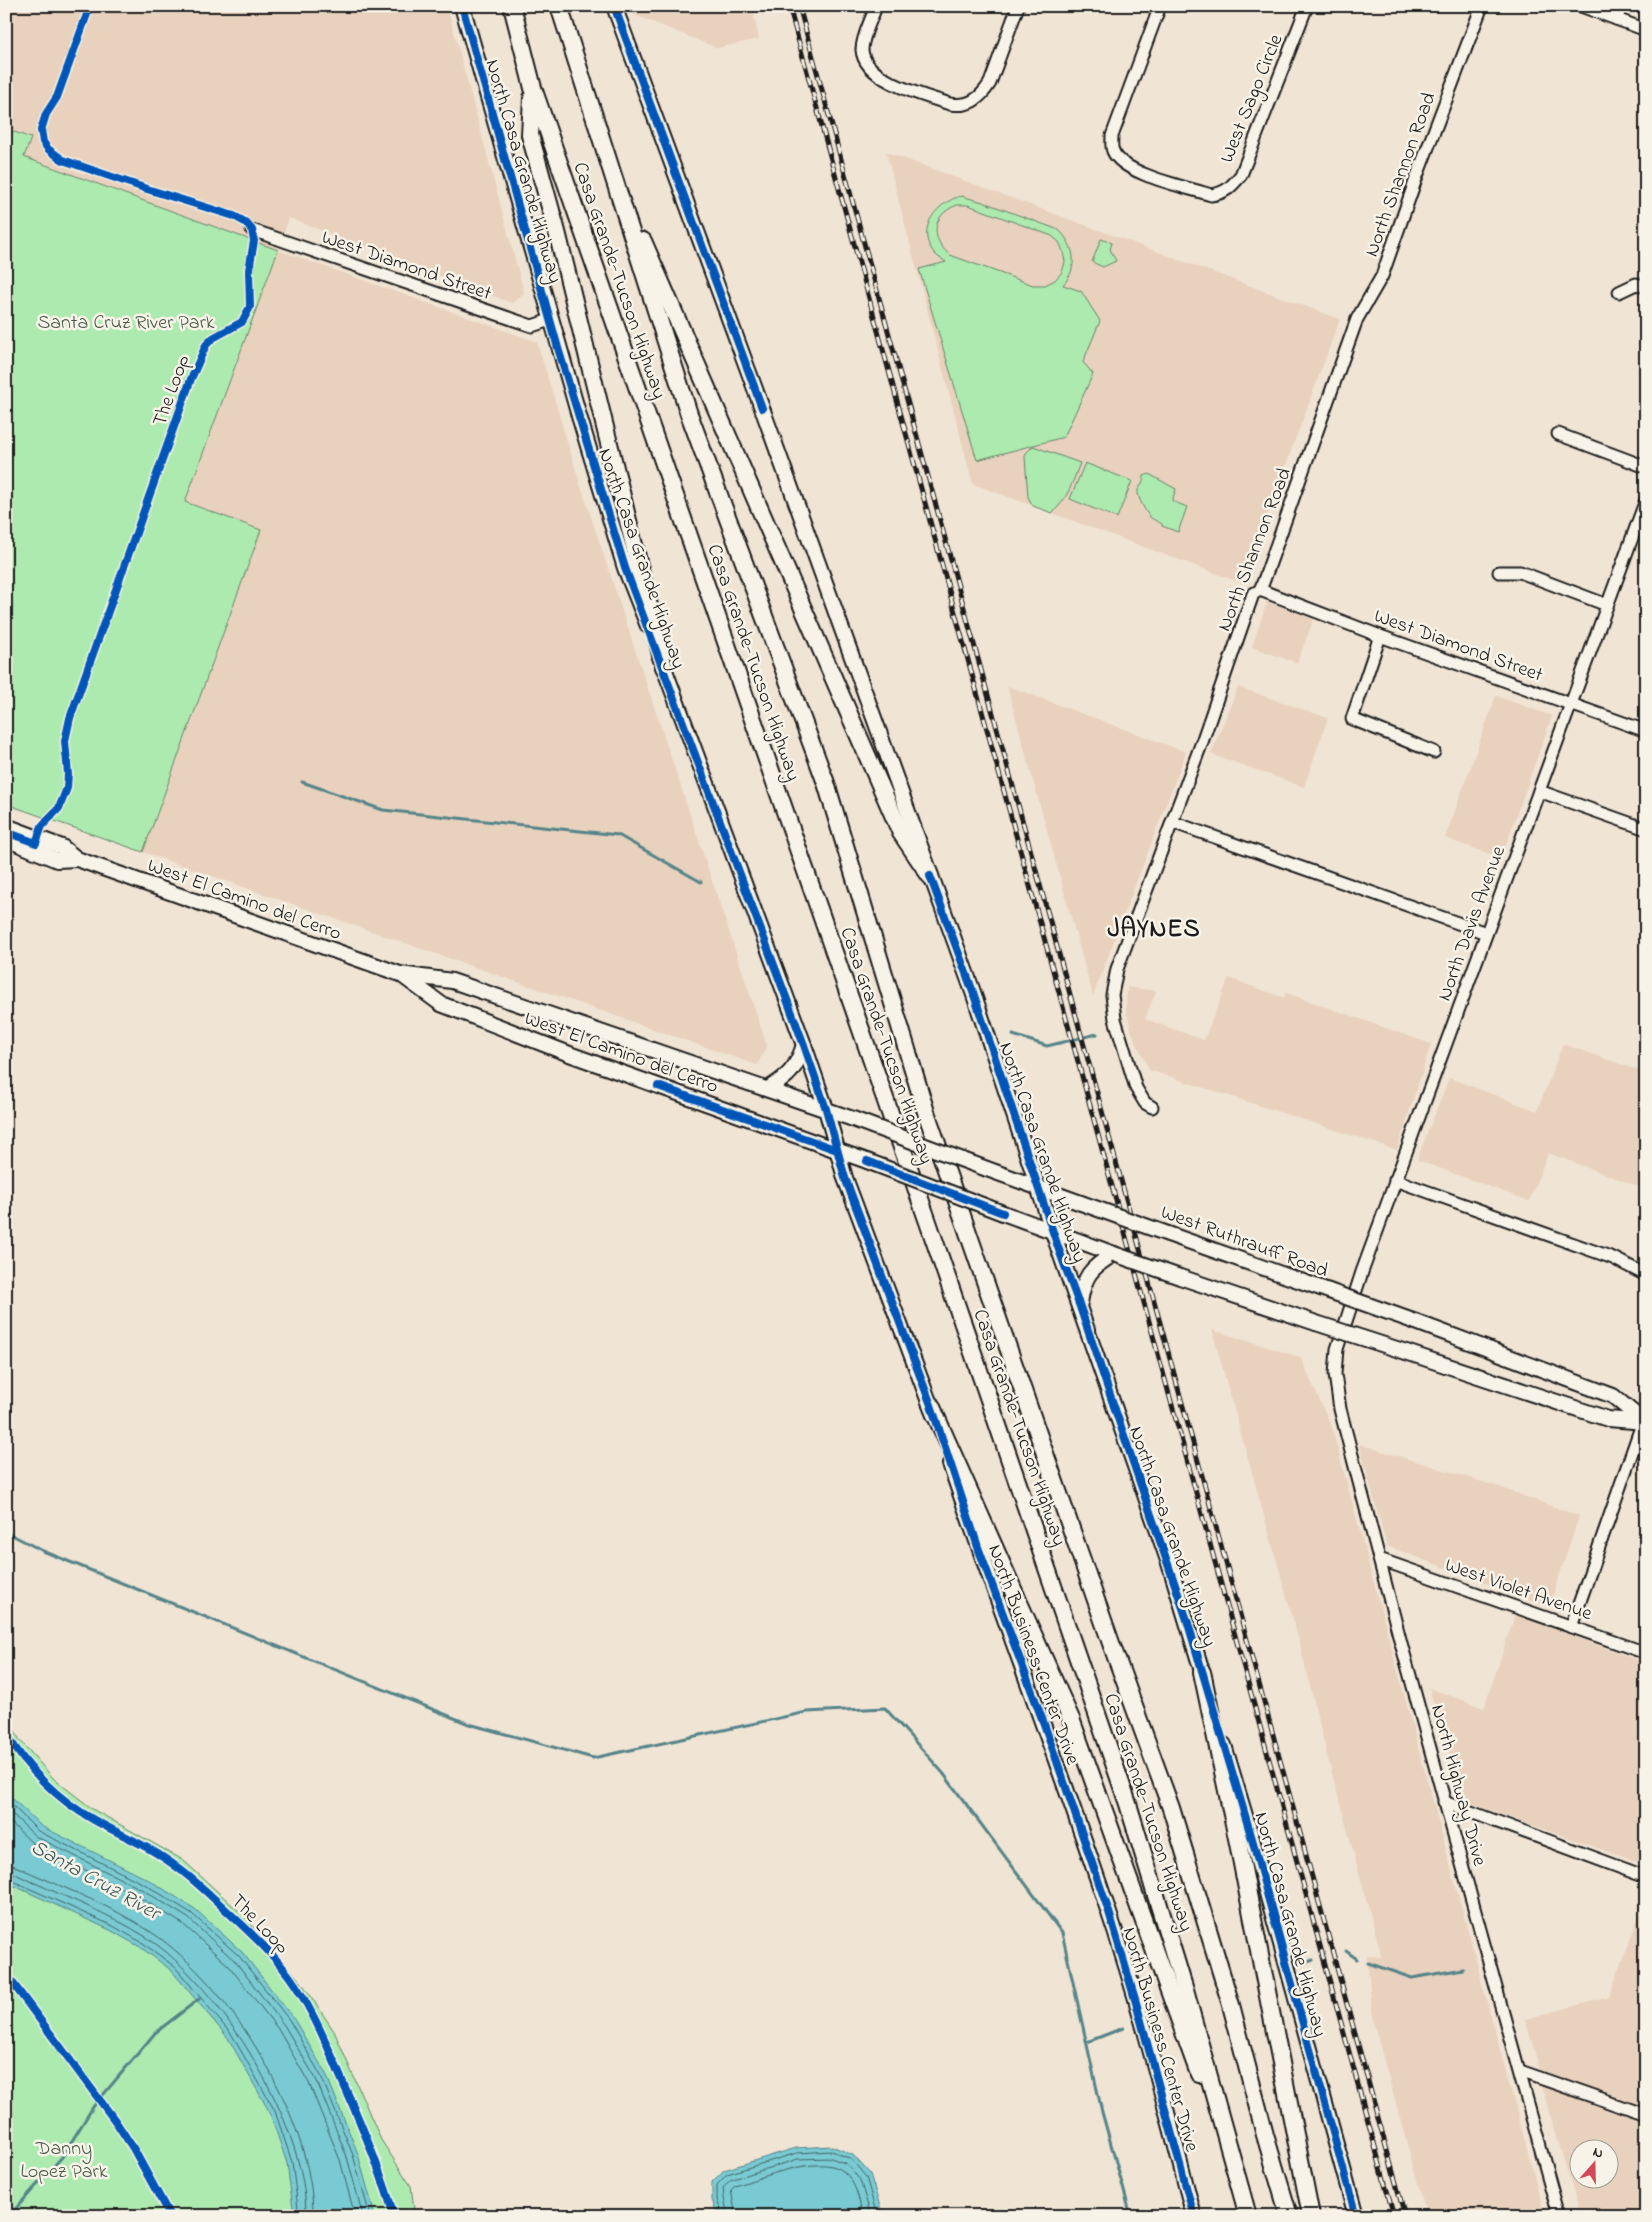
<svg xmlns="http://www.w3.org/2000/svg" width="1652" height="2222" font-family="'Indie Flower',sans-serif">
<rect width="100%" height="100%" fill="#f0e4d4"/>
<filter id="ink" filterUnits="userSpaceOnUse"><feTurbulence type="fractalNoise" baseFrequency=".02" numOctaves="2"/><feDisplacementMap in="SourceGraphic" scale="10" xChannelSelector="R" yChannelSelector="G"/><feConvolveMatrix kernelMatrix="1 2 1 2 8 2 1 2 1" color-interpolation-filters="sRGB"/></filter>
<g filter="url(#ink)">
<g fill="#e8d1bd" fill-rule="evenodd">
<polygon points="6,6 447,6 524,293 512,303 289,218 278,250 537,342 581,487 767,1046 757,1065 143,852 261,530 185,502 278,250 24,157 30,138 6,129"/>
<polygon points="628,6 752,6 759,39 717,48 630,13"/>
<polygon points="886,152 1340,319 1242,583 973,484"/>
<polygon points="1267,602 1314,618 1297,663 1252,647"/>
<polygon points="1007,686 1186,752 1093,996"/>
<polygon points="1238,687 1328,718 1304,787 1211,754"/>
<polygon points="1496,696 1552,716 1501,858 1445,838"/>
<polygon points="1229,978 1284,998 1286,993 1431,1044 1397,1150 1149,1070 1132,1033 1126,1009 1127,987 1156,991 1145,1019 1204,1040"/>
<polygon points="1563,1044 1646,1073 1646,1189 1548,1153 1529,1201 1417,1160 1449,1078 1537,1111"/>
<polygon points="1212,1330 1300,1357 1332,1428 1545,2216 1427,2216 1373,2021 1367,1956 1382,1957 1327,1755 1298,1637"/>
<polygon points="1359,1444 1499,1487 1579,1516 1549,1607 1387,1546"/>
<polygon points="1515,1615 1646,1663 1646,1865 1464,1801 1429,1688 1484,1708"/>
<polygon points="1646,1897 1646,2107 1540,2070 1525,2019 1609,1997"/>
<path d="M1541,2085L1646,2123V2216H1581ZM1580,2150H1610V2180H1580Z"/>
</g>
<g fill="#adeab0" stroke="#648366" fill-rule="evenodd">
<polygon points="6,129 31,138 24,157 278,250 185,502 261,530 143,852 6,804"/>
<path d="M961,196L983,202L1059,230C1075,246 1079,267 1063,285L1081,291L1100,321L1083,362L1093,374L1064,437L977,460L919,269L946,262C944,260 939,258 937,256C913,232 935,203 961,196ZM957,205H968L1052,236L1059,242L1063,251L1065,262L1062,272L1055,280L1045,285H1033L950,255C930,239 931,215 957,205Z"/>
<polygon points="1101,239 1112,243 1110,249 1116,261 1103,267 1092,262"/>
<path d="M1033,446L1080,463C1073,482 1067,500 1052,513L1033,506L1028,497L1025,457L1026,453Z"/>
<polygon points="1085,463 1132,481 1117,518 1070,499"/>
<path d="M1149,474L1176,489L1172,501L1187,507L1178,532L1162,526V524C1159,522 1154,520 1151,518C1147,515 1136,495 1138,490C1141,485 1143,483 1144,476Z"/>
<polygon points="6,1713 19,1739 54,1779 94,1810 183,1860 244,1916 302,1983 334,2031 381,2140 411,2186 415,2216 6,2216"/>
</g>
<g fill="#79cad2" stroke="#548489">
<polygon points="6,1792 41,1826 149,1880 195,1909 243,1953 294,2019 326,2074 358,2154 375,2216 294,2216 287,2163 270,2113 228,2038 171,1970 140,1947 110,1930 6,1882"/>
<polygon points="832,2146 853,2155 870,2174 883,2216 718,2216 712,2200 712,2182 724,2170 796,2148"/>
</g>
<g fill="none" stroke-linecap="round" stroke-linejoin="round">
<g stroke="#416265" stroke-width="1">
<polyline points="6,1799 38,1831 146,1885 191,1913 239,1956 290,2021 321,2076 353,2155 370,2216"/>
<polyline points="6,1808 35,1836 143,1890 188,1918 235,1961 284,2025 316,2079 347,2157 363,2216"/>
<polyline points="6,1818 32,1843 139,1897 183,1924 229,1966 278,2029 309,2083 340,2160 355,2216"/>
<path d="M6,1864L15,1866C59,1886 111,1905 151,1932C230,1984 314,2120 313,2216"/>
<path d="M6,1872L13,1873C57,1894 105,1911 146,1937C221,1986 307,2125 306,2216"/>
<polyline points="6,1878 113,1926 143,1943 175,1967 232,2035 275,2111 292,2162 299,2216"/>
<polyline points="722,2216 717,2199 717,2185 727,2174 797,2153 832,2151 851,2159 866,2177 877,2216"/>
<polyline points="728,2216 724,2198 723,2188 730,2180 798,2159 831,2158 847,2164 860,2180 871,2216"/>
<path d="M736,2216L731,2190L735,2186C759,2179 820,2153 843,2171C856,2181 859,2200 863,2216"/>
</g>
<g stroke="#548489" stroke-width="3">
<polyline points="302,782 383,810 618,835 701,882"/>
<polyline points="1013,1035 1047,1046 1097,1034"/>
<polyline points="6,1532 43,1551 469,1724 593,1758 807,1712 885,1708 943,1773 1062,1933 1102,2112 1131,2216"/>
<polyline points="1346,1951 1357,1959"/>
<polyline points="1368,1963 1412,1978 1463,1969"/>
<polyline points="1297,1966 1313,1960"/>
<polyline points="1087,2042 1123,2028"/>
<polyline points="9,2216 62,2157 93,2107 155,2033 199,1999"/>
</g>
<g stroke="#1c1c1c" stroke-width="15">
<g id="minor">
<path d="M876,6C872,19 862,36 862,50C864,81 926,96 950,104C969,107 980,99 990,83L1018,6"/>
<path d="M1160,6L1112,136C1112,140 1111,147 1113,151C1123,175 1187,187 1211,195C1226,193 1232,186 1241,175L1307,6"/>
<polyline points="1581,6 1646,30"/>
<polyline points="1616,19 1622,6"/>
<polyline points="252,230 532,326 550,320"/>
<polyline points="1619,292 1636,284 1646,287"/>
<polyline points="1558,434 1646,467"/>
<polyline points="1499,572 1520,572 1607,605"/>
<polyline points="1260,590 1380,636 1646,731"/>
<polyline points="1380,636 1352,719 1434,752"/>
<polyline points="1539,791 1646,829"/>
<polyline points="1172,822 1486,933"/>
<polyline points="1152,1107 1145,1103 1136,1088 1115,1019 1112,995 1117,969 1202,742 1253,594 1260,590 1264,580 1357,319 1382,276 1417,176 1482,6"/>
<polyline points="1395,1180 1613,1258 1646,1275"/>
<polyline points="1379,1559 1646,1653"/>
<polyline points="1571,1627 1643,1421 1646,1406"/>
<polyline points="1444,1802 1646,1877"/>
<polyline points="1520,2071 1646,2115"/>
<polyline points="1559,2216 1401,1643 1340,1409 1335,1374 1337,1349 1362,1272 1646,500"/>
</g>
</g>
<g stroke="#1c1c1c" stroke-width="18">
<g id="major">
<polyline points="462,6 579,416 625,568 648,626"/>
<polyline points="614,6 762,408 973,992 1059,1250 1169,1563 1205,1681"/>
<polyline points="660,657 804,1045 826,1109 845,1178 934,1415"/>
<polyline points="6,826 62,847 77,859 400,974 452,981 853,1119"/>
<polyline points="6,839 57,860 77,859"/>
<polyline points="403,976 441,1004 572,1055 867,1161"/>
<path d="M768,1089C789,1076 796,1069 804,1045"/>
<polyline points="987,1169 1081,1203"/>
<polyline points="1003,1213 1114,1254"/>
<polyline points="1168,1234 1329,1291"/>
<polyline points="1180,1277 1316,1323"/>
<path d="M1080,1303C1084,1276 1090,1268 1114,1254"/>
<polyline points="1416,1322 1613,1396 1643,1421"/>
<polyline points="1406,1352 1608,1419 1646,1422"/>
<path d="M950,1464C1001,1613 1058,1760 1108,1910C1142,2010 1167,2114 1194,2216"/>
<polyline points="1224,1745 1252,1839 1356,2216"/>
</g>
</g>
<g stroke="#1c1c1c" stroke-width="20">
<g id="highway">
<polyline points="512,6 533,88 928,1222 1128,1804 1184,1987 1248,2216"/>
<polyline points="559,6 689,414 826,783 926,1112 1112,1646 1171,1808 1231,2005 1265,2135 1289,2216"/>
<polyline points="532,98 530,135 557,232 664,667"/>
<polyline points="643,241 901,833 930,876"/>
<polyline points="931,1405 1071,1719 1199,2074"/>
<polyline points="1202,1672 1238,1843 1311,2216"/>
</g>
</g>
<use href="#minor" stroke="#f7f3e8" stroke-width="11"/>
<use href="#major" stroke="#f7f3e8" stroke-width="14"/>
<use href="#highway" stroke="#f7f3e8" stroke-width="16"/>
<g stroke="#1c1c1c" stroke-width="5">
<g id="rail">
<polyline points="789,6 1394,2216"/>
<polyline points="799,6 1405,2216"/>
</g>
</g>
<use href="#rail" stroke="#f7f3e8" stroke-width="3" stroke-dasharray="9" stroke-linecap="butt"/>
<g stroke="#1c1c1c" stroke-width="18" stroke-linecap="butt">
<g id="major-bridge">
<polyline points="853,1119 987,1169"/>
<polyline points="867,1161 1003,1213"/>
<polyline points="1081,1203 1168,1234"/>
<polyline points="1114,1254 1180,1277"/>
<polyline points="1329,1291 1416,1322"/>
<polyline points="1316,1323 1406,1352"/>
</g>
</g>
<use href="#major-bridge" stroke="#f7f3e8" stroke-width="14"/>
<g stroke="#f7f3e8" stroke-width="11">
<g id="cycleway">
<polyline points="462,6 558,348 625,568 804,1045 826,1109 845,1178 931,1405 979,1550 1044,1724 1109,1912 1137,2006 1194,2216"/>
<polyline points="614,6 762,408"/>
<polyline points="6,832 36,843 42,826 59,808 67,788 68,774 65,741 70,718 191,379 206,345 213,338 242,322 250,307 249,270 254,241 252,230 245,222 234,216 147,189 63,160 48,149 43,142 41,130 46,114 57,97 90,6"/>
<polyline points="930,876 973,992 1059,1250 1079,1304 1187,1620 1252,1839 1356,2216"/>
<polyline points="658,1086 837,1150"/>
<polyline points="867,1161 1003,1213"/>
<path d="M6,1733C26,1768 58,1800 94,1820C117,1833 142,1843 164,1858C187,1873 207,1892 227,1911C252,1934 278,1958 296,1986C316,2017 330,2052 344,2085C363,2128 381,2171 394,2216"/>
<polyline points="6,1974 116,2122 133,2148 170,2216"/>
</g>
</g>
<use href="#cycleway" stroke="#0057b8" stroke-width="8"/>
</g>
</g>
<g text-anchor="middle" stroke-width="5" stroke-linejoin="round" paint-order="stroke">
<g font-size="20" fill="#1c1c1c" stroke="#f7f3e8">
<text transform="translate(1250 98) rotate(-68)" y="7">West Sago Circle</text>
<text transform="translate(525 171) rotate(74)" y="7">North Casa Grande Highway</text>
<text transform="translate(1399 174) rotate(-70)" y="7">North Shannon Road</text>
<text transform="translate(407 264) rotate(19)" y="7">West Diamond Street</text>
<text transform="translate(621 280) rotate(71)" y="7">Casa Grande-Tucson Highway</text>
<text transform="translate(170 390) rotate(-70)" y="7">The Loop</text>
<text transform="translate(1253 549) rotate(-69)" y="7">North Shannon Road</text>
<text transform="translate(643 558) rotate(71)" y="7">North Casa Grande Highway</text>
<text transform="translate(1459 644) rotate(20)" y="7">West Diamond Street</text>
<text transform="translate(755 662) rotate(71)" y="7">Casa Grande-Tucson Highway</text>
<text transform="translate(245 898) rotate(20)" y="7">West El Camino del Cerro</text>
<text transform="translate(1470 923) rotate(-70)" y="7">North Davis Avenue</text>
<text transform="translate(888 1045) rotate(71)" y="7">Casa Grande-Tucson Highway</text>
<text transform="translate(622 1051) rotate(20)" y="7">West El Camino del Cerro</text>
<text transform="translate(1044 1152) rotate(71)" y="7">North Casa Grande Highway</text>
<text transform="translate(1245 1240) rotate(20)" y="7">West Ruthrauff Road</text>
<text transform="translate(1021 1427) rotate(71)" y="7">Casa Grande-Tucson Highway</text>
<text transform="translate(1174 1536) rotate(71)" y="7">North Casa Grande Highway</text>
<text transform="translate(1519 1588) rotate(19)" y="7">West Violet Avenue</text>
<text transform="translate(1035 1654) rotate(70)" y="7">North Business Center Drive</text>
<text transform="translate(1460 1785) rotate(75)" y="7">North Highway Drive</text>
<text transform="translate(1150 1812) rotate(72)" y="7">Casa Grande-Tucson Highway</text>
<text transform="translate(261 1923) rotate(46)" y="7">The Loop</text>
<text transform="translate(1292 1924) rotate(75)" y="7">North Casa Grande Highway</text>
<text transform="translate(1162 2039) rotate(74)" y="7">North Business Center Drive</text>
</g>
<g font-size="20" fill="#485a48" stroke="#f7f3e8">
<text x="126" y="328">Santa Cruz River Park</text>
<text x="64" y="2154">Danny<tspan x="64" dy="23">Lopez Park</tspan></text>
</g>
<g font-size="21" font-style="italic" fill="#3d595c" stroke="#f7f3e8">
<text transform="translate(96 1879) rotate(29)" y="7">Santa Cruz River</text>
</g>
<g font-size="25" font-weight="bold" letter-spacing="1" fill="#1c1c1c" stroke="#f7f3e8">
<text x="1154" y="936">JAYNES</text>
</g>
</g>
<rect width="1652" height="2222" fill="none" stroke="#f7f3e8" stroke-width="25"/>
<rect x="12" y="12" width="1627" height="2197" fill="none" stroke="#1c1c1c" stroke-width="2" filter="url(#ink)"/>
<g transform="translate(1594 2164) rotate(20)"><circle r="24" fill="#f7f3e8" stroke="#9f9d96"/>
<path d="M0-4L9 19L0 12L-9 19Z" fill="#d1495b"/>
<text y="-8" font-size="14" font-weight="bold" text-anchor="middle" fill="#1c1c1c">N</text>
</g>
</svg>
